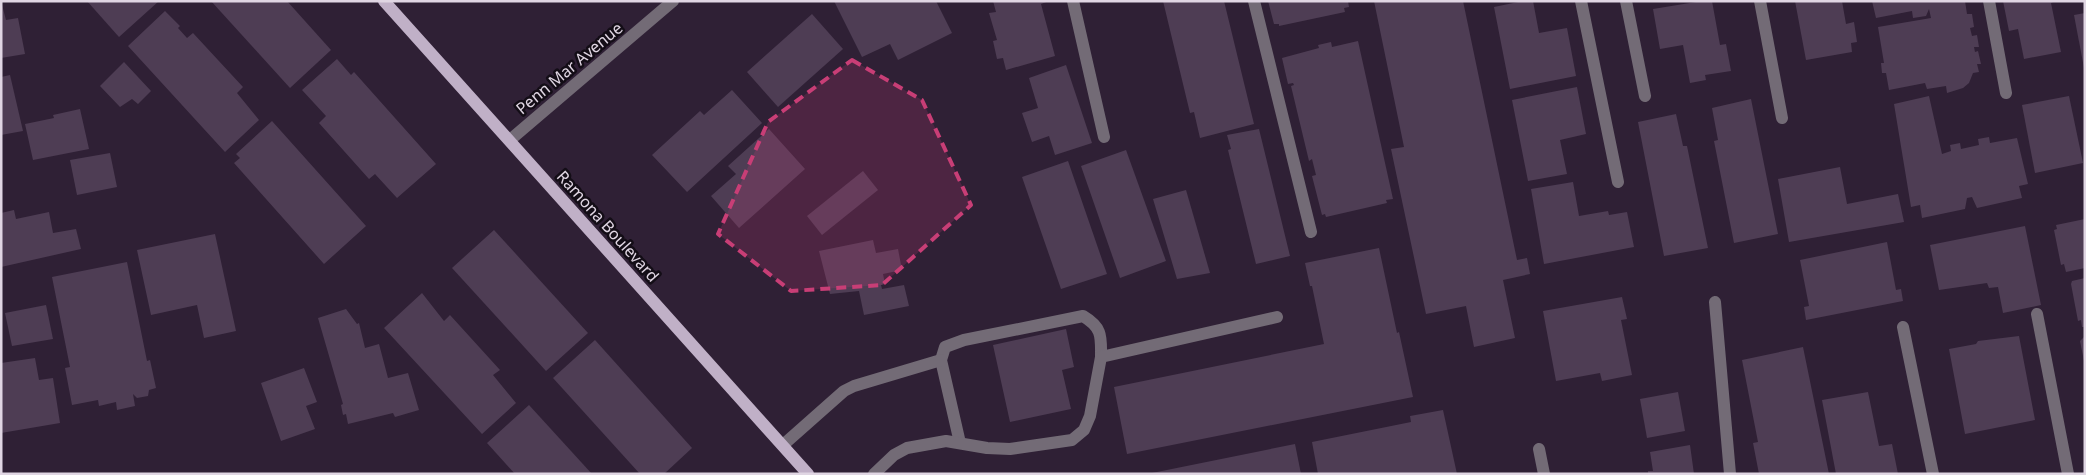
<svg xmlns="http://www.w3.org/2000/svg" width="2086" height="475" font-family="'Noto Sans',sans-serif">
<rect width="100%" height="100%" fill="#2f2035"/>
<g fill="#4e3d54">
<polygon points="1,1 6,20 18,18 25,54 1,58"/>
<polygon points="87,1 159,1 119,37"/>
<polygon points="211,1 287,1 331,50 290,88"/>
<polygon points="834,1 936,1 952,33 898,60 890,44 862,57"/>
<polygon points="993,1 1049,1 1041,4 1055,56 1006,70 1003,58 997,59 993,41 997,40 989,13 996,12"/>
<polygon points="1163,1 1224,1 1254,124 1200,138 1194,112 1190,113"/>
<polygon points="1268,1 1348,1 1349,7 1344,8 1345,12 1279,26 1279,24 1274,24"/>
<polygon points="1374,1 1463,1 1517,260 1527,258 1530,274 1503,280 1515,338 1474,347 1466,306 1426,314 1391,149 1404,147"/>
<polygon points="1523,1 1533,1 1539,33 1567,28 1576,76 1510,89 1494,7"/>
<polygon points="1702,1 1712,1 1720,45 1726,44 1731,71 1705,75 1706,80 1690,83 1683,45 1660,49 1653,9"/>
<polygon points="1795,1 1842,1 1846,24 1854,22 1857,42 1851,43 1852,52 1806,60"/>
<polygon points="1872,1 1965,1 1967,14 1972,14 1974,27 1970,28 1972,36 1977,35 1979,47 1974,47 1975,52 1978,51 1981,64 1977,64 1979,72 1973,73 1969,83 1963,88 1947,93 1946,86 1927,89 1925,83 1889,90 1886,73 1882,73 1881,63 1884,63 1878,27 1931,18 1929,9 1926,16 1913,18 1912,11 1876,18"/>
<polygon points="2003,1 2055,1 2051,3 2061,52 2024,59 2018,29 2009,31"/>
<polygon points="165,11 180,26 178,28 187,38 193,33 243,87 237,93 259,120 225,152 128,46"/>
<polygon points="2085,13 2085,68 2084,68 2074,15"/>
<polygon points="812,14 843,49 778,107 747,72"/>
<polygon points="1358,41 1393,199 1386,200 1387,203 1326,217 1325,214 1322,215 1312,176 1316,175 1312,159 1309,161 1291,86 1294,85 1293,83 1288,84 1282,58 1319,48 1318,45 1331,42 1332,47"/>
<polygon points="337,59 351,75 354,72 436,164 397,198 375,174 369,179 319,123 326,116 302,90"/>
<polygon points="124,62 151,91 138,104 132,99 120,107 100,86"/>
<polygon points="1066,65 1092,143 1055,155 1049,136 1032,142 1022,113 1038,108 1029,78"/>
<polygon points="10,75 23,131 1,135 1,77"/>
<polygon points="1577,87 1586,134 1560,140 1567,174 1528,181 1512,100"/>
<polygon points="732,90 762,123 687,192 652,155 700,111 704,115"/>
<polygon points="1929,96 1942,154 1951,151 1950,145 1960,143 1961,149 1979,145 1978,139 1989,137 1990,143 2017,138 2028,184 2019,186 2022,198 1977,208 1972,197 1967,198 1965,209 1922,218 1920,205 1911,207 1894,104"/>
<polygon points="2069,96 2083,163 2035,173 2022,105"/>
<polygon points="1751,99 1778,234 1734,243 1714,141 1718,140 1712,108"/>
<polygon points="80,109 89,149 33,160 25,124 54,118 53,115"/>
<polygon points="1676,114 1683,146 1687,146 1708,248 1664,256 1638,122"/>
<polygon points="272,121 366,226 324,264 234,163 240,158 236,154"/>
<polygon points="769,129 805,169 739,228 711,196 736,174 728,166"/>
<polygon points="1259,129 1290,256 1256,264 1228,150 1231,149 1227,135"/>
<polygon points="1126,150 1166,261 1120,278 1081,166"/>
<polygon points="110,153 117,187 77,195 70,160"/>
<polygon points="1068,161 1107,274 1061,289 1022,177"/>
<polygon points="1840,167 1847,204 1898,194 1904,222 1789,242 1778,179"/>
<polygon points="863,171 878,190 822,235 807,216"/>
<polygon points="1573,182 1579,216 1608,211 1609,215 1627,212 1634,247 1544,264 1531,189"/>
<polygon points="1186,190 1210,273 1177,279 1153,199"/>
<polygon points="14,210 16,219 49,212 53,233 76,229 81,249 1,267 1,213"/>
<polygon points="2085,219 2085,268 2066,272 2064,264 2061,265 2054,230 2057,229 2056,225"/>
<polygon points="2025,226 2041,305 2003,313 1998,287 1989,288 1987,283 1939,290 1930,245"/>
<polygon points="494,230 588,333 546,371 452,268"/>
<polygon points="215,234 236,331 204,338 197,305 151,315 137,250"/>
<polygon points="873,240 876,253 898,249 902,270 883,274 885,284 881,285 882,289 904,285 909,306 864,315 859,291 830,294 819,251"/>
<polygon points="1887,242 1896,290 1901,289 1903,301 1806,320 1804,307 1809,306 1800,260"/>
<polygon points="1379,248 1397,333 1399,332 1413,397 1127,454 1114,387 1324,344 1312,286 1310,286 1305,263"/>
<polygon points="127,262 147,361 150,360 156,388 149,390 148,396 137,398 133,394 135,406 117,410 116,402 99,406 98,400 72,405 65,368 70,367 52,277"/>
<polygon points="2085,278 2085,327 2082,327 2081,320 2078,321 2071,284 2072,281"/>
<polygon points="422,293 444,321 450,315 500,370 493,375 516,403 482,434 384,328"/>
<polygon points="1622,297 1627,319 1621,320 1632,375 1602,381 1600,373 1556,381 1543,311"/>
<polygon points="46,305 53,339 12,346 5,313"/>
<polygon points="346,309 357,324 359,323 365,348 379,344 388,378 408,373 419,410 395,417 393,413 348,424 346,414 343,415 341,405 343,404 318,318"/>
<polygon points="1066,329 1074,367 1062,370 1071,409 1010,422 993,345"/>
<polygon points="2019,336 2035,420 1965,434 1949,349 1976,344 1978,341"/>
<polygon points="2085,336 2085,361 2084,361 2080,341"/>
<polygon points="595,340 692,448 664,474 640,474 553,378"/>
<polygon points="1803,347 1829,474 1759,474 1753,443 1758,442 1742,360"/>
<polygon points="35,358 39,380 53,378 60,423 1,433 1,363"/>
<polygon points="304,368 317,402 306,406 315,429 281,441 261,383"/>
<polygon points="1678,392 1685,431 1647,438 1640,399"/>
<polygon points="1868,392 1879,446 1892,444 1898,474 1836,474 1822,400"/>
<polygon points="529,405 592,474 515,474 487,443"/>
<polygon points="1443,410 1457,474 1318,474 1312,442 1411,422 1410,416"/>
<polygon points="1295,444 1301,474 1152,474 1152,473"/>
<polygon points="1690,445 1694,474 1648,474 1648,471 1653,471 1650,452"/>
</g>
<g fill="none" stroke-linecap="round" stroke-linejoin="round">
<g stroke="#736b76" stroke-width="12">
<polyline points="1073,1 1104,137"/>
<polyline points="1254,1 1311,232"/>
<polyline points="1581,1 1618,182"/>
<polyline points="1626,1 1645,96"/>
<polyline points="1760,1 1782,118"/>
<polyline points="1989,1 2006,93"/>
<polyline points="510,140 673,1"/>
<polyline points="1715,302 1730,474"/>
<polyline points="2037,314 2068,474"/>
<polyline points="1903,327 1933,474"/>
<path d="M960,443L941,360L945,347L964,340L1083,316C1103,328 1101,337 1101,357"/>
<polyline points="783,445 844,391 854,386 941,360"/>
<polyline points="1539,449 1544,474"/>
<polyline points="874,474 894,455 907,448 946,441 987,448 1010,449 1072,440 1084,430 1090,416 1101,357 1277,317"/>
</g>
<polyline stroke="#c0b0c7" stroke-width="12" points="384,1 808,474"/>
</g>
<path fill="#c83e76" fill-opacity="0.2" stroke="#c83e76" stroke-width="4" stroke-dasharray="10 6" stroke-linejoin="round" d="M852,60L922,100L971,205L882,285L791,291L718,234L768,122Z"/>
<g text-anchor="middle" stroke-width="5" stroke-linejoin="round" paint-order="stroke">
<g font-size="16" fill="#e0d6e3" stroke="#130d16">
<text transform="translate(569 68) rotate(-40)" y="6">Penn Mar Avenue</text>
<text transform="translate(608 226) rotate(48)" y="6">Ramona Boulevard</text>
</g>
</g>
<rect width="2086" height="475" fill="none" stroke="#e0d6e3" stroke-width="5"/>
</svg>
